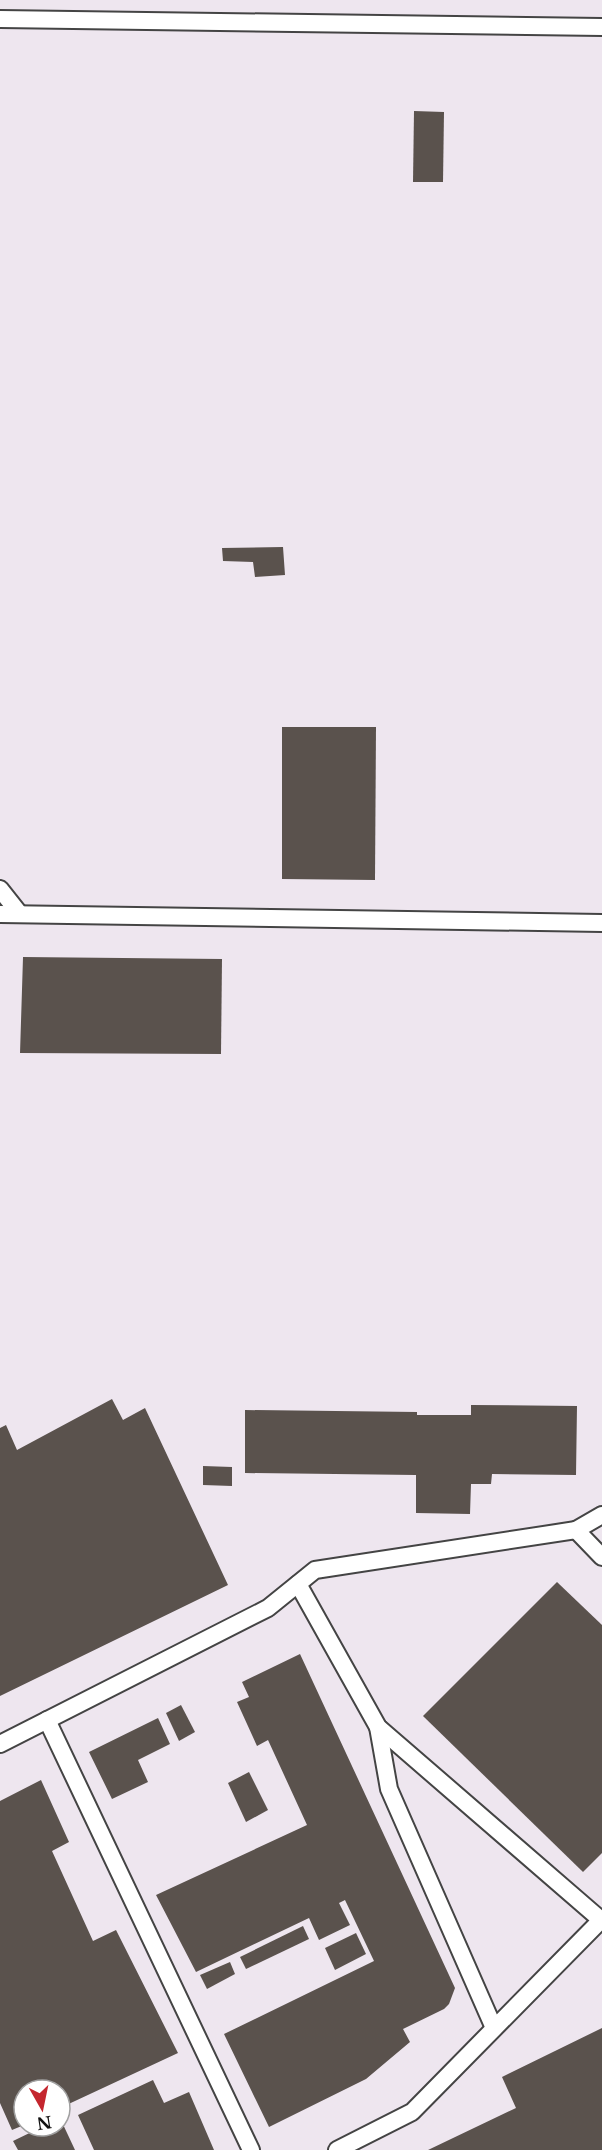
<svg xmlns="http://www.w3.org/2000/svg" width="602" height="2150" font-family="'Libre Baskerville',serif">
<rect width="100%" height="100%" fill="#fffdf5"/>
<path fill="#eee6ef" fill-rule="evenodd" d="M0,0H602V2150H0ZM24,2090H60V2126H24Z"/>
<g fill="#5a524d">
<polygon points="414,111 444,112 443,182 413,182"/>
<polygon points="283,547 285,575 255,577 253,562 223,561 222,548"/>
<polygon points="282,727 376,727 375,880 282,879"/>
<polygon points="23,957 222,959 221,1054 20,1053"/>
<polygon points="112,1399 123,1420 145,1408 228,1585 0,1696 0,1428 6,1425 17,1450"/>
<polygon points="471,1405 577,1406 576,1475 492,1474 491,1484 471,1484 470,1514 416,1513 416,1475 245,1473 245,1410 417,1412 417,1415 471,1415"/>
<polygon points="203,1466 232,1467 232,1486 203,1485"/>
<polygon points="557,1582 602,1625 602,1853 583,1872 423,1716"/>
<polygon points="300,1654 455,1988 449,2004 444,2009 403,2029 410,2042 366,2079 269,2127 224,2034 374,1961 345,1900 339,1903 350,1925 319,1940 309,1918 196,1972 156,1895 307,1825 268,1740 257,1746 237,1702 249,1697 242,1682"/>
<polygon points="181,1705 195,1732 179,1741 166,1713"/>
<polygon points="158,1718 170,1744 138,1760 148,1782 112,1799 89,1752"/>
<polygon points="249,1772 268,1810 246,1822 228,1783"/>
<polygon points="41,1780 69,1842 52,1851 93,1941 116,1930 178,2053 60,2108 60,2090 24,2090 24,2125 12,2130 0,2103 0,1801"/>
<polygon points="303,1926 309,1939 246,1969 240,1957"/>
<polygon points="356,1933 366,1954 335,1970 325,1948"/>
<polygon points="230,1962 235,1974 207,1989 200,1975"/>
<polygon points="602,2028 602,2150 428,2150 516,2108 502,2077"/>
<polygon points="153,2080 164,2103 189,2092 214,2150 94,2150 78,2115"/>
<polygon points="60,2118 75,2150 18,2150 13,2141 44,2126 60,2126"/>
</g>
<g fill="none" stroke-linecap="round" stroke-linejoin="round">
<g stroke="#444" stroke-width="20">
<g id="service">
<polyline points="0,19 602,27"/>
<polyline points="0,889 19,913"/>
<polyline points="0,914 602,923"/>
<polyline points="602,1515 576,1530 602,1557"/>
<polyline points="298,1584 378,1727 601,1920"/>
<polyline points="47,1720 251,2150"/>
<polyline points="378,1727 389,1789 494,2028"/>
<polyline points="0,1744 268,1608 315,1570 576,1530"/>
<polyline points="337,2150 412,2112 602,1919"/>
</g>
</g>
<use href="#service" stroke="#fff" stroke-width="16"/>
</g>
<g transform="translate(42 2108) rotate(171)"><circle r="28" fill="#ffffff" stroke="#a0a0a0" stroke-width="1.5"/>
<path d="M0-4.5L10 22L0 15L-10 22Z" fill="#c4262e"/>
<text y="-9" font-size="16" font-weight="bold" text-anchor="middle" fill="#111111">N</text>
</g>
</svg>
